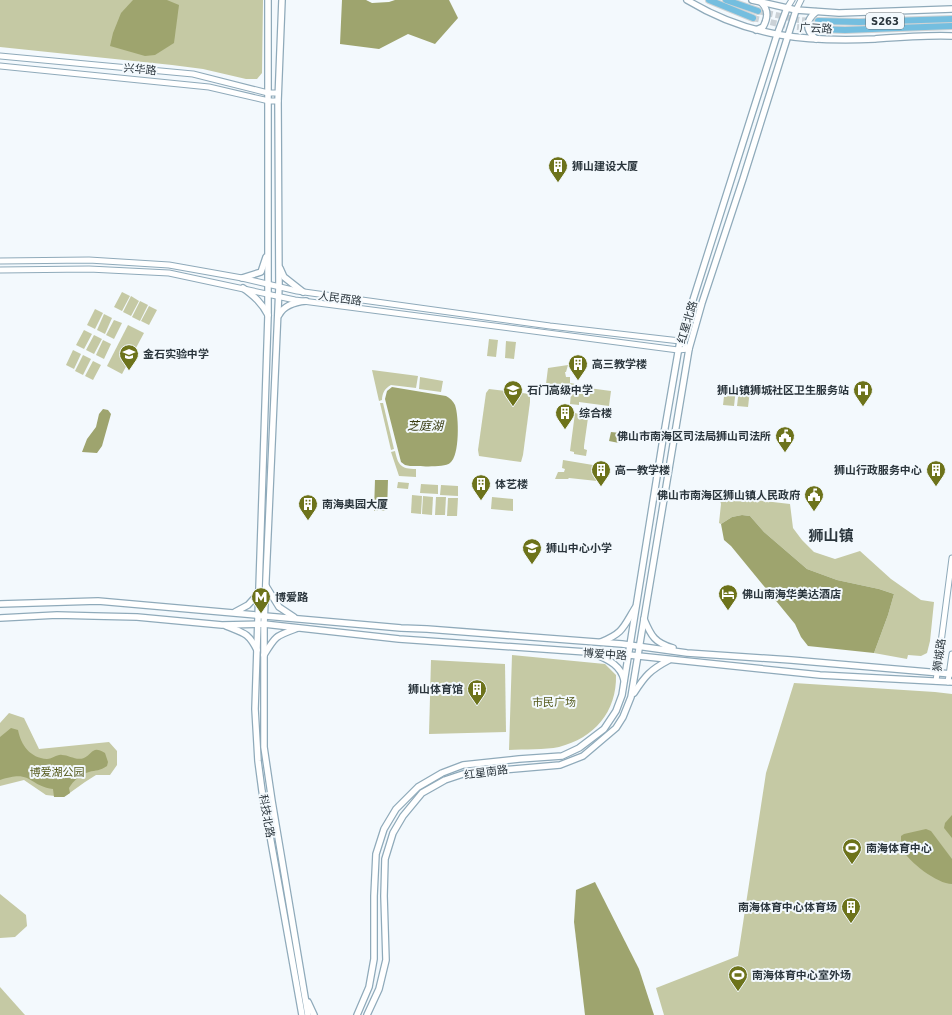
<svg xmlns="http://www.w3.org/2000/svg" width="952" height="1015" font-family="'DejaVu Sans','Noto Sans SC',sans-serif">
<rect width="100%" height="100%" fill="#f3f9fd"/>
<g fill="#c5c9a4">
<polygon points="0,0 263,0 262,73 257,79 246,79 203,69 172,65 0,47"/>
<polygon points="122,292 130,296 122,311 114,307"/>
<polygon points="131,296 139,301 131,316 123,312"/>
<polygon points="140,301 148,305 140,321 132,317"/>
<polygon points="149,306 157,310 149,325 141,321"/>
<polygon points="95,309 103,313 95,329 87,325"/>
<polygon points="104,314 112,318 105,334 97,330"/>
<polygon points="114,320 122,323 114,339 106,335"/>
<polygon points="128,325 144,333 122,374 107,366"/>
<polygon points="84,330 92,334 84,349 76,345"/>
<polygon points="94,335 102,339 94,354 86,350"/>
<polygon points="489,339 498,340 496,357 487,356"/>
<polygon points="103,340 111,344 104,359 96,355"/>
<polygon points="506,341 516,342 514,359 505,358"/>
<polygon points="73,350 81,354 74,369 66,365"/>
<polygon points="83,355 91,359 83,375 75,371"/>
<polygon points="93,361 101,365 93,380 85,376"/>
<polygon points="568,365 566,372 565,372 566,377 570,377 570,383 576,384 576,385 580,386 581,387 611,391 609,406 579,402 579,405 570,404 571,393 575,394 575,390 570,389 570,387 546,384 548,368"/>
<path d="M372,370L418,376L416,388L391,385C385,388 382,393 382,400L379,401Z"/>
<polygon points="420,377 443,381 441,392 419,389"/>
<polygon points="725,388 736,389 734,406 723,405"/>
<polygon points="489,389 530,394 530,402 523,455 521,462 479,456 478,450 486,393"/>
<polygon points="739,389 750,390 748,407 737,406"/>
<polygon points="380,403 383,403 394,449 391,450"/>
<polygon points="579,412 592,413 591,419 588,418 584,446 584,449 587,450 586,456 574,454 574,452 570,451 575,413 579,414"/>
<path d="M395,451C398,465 401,469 416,469V477L399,476L391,452Z"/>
<polygon points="563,460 599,466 597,481 569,478 568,479 555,479 558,472 564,472 565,469 562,468"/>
<polygon points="398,482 409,483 408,489 397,488"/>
<polygon points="421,484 438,485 438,494 420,493"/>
<polygon points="441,485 458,486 458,496 440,495"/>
<polygon points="412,495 422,496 421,514 411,513"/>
<polygon points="423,496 433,497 432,515 422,514"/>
<polygon points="719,496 790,504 793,528 802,540 814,552 835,559 860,551 891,579 921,600 934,602 930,641 927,653 921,656 908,655 907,659 874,653 888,615 894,594 879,589 837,580 807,569 764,532 750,516 742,515 732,517 721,524 719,523 721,504"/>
<polygon points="436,497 446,497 445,515 435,515"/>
<polygon points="492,497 513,499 513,511 491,509"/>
<polygon points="448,498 458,498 457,516 447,516"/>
<path d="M512,655L605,664L616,675C617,712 594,738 559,747C545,750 524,749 509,750Z"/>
<polygon points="431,660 505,664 506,732 429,734"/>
<polygon points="794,683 935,692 952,694 952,1015 664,1015 656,988 738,956 766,773"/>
<polygon points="9,713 24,718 39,749 109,742 117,751 117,765 110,775 96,775 85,782 64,797 46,795 24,780 0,786 0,723"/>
<polygon points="0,894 26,915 27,926 15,937 0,938"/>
<polygon points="0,987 25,1015 0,1015"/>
</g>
<g fill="#9ea46e">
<polygon points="133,0 167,0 179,5 174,43 155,55 145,56 110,46 113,33 121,13"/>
<polygon points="342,0 366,0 372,3 389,2 395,0 449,0 458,18 435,44 408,34 379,49 340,44"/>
<path d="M392,387L446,396C450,398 453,401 455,405C459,416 460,456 450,463C444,468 419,466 410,466L405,465L401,462L385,399L387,391Z"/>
<polygon points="103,409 108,410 111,414 102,446 97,453 82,452 87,439 96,427 99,414"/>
<polygon points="611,432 620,433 619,443 609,441"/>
<polygon points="375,480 388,480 387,511 374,511"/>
<polygon points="742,515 750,516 764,532 807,569 837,580 879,589 894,594 888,615 874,653 808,646 801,637 795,624 731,546 724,540 721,524 732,517"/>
<path d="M11,728L18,730C21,745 30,758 47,759C53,759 57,754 62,755C69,755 76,761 84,758C93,754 92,745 105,753L108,762L107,766C100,771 96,770 89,772C81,774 73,781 69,788L70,793L64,797H54L53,789C27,785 32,769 0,780V737Z"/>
<polygon points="952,815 952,838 944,828 945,823"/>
<path d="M926,829L931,831L952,859V884C937,884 909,862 902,849C901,845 901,840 901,836L904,834Z"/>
<polygon points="595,882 639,969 654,1015 585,1015 574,922 576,890"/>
</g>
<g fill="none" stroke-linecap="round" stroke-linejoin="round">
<g stroke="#cbd2d7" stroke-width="6" stroke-dasharray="6 3" stroke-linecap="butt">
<polyline points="758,11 799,20 818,21"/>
<polyline points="753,18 787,26 818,29"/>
</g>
<g stroke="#8faaba" stroke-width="7">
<g id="tertiary">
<polyline points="787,8 792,0"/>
<polyline points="796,10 801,0"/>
<polyline points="0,56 193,74 268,93 278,93"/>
<polyline points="0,66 209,87 269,101 278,101"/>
<polyline points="0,261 89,260 169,265 242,278 297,291 550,326 680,341 689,349"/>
<polyline points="0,270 89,269 169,273 295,300 678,350 689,349"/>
<polyline points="936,681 952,558"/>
<polyline points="948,682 952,654"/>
</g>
</g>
<g stroke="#8faaba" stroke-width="8">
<g id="secondary">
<polyline points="268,0 268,316 255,709 258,761 262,791 302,1015"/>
<polyline points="282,0 278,101 279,287 264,624 264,747 272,801 308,1015"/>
<path d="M687,0C748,37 805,42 875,39C901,37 926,35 952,36"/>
<polyline points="752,0 796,10 839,13 952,9"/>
<path d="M756,30L763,27C768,18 769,10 761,2"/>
<path d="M816,39C805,30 805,21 816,12"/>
<polyline points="280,268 284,277 303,292"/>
<polyline points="242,278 261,272 266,257"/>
<path d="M243,288C254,296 262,303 268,315"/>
<path d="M279,315C284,305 296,302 306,301"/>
<polyline points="266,586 279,607 294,617"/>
<polyline points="0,604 98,601 401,628 427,629 622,644 687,653 791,660 952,674"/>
<polyline points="235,612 248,605 259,593"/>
<polyline points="0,618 57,615 94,616 137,617 222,625 264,624 399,639 629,655 820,675 952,682"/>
<path d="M644,619C651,636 655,643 673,648"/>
<path d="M226,626C243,633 248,632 257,650"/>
<path d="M601,642C623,633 623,628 635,608"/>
<path d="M264,655C276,635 276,636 298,628"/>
<path d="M597,655C609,660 621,666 624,680"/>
<path d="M634,693C645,676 650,670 669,660"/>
<polyline points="308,1002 314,1015"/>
<polyline points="357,1015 369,987 374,959 374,896 376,854 384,829 396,809 418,787 442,773 463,765 519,759 562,756 579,748 604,729 616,711 622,695 662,445 680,341 777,35 787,8"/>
<polyline points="367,1015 379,989 386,960 384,896 385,859 393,833 403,816 422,793 445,780 466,773 560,765 583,756 616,728 623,717 631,697 689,349 702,303 743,179 796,10"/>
</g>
</g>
<g stroke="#d0d3d4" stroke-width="8">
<g id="primary">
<polyline points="709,0 753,18"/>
<polyline points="726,0 758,11"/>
<polyline points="818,21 859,22 952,19"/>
<polyline points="818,29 845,30 952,26"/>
</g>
</g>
<use href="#tertiary" stroke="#fff" stroke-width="5"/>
<use href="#secondary" stroke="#fff" stroke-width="5.5"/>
<use href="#primary" stroke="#74bedf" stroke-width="6"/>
</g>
<defs>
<g id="building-pin" transform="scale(1)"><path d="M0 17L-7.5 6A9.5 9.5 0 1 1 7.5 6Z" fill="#6d731b" stroke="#f3f9fd"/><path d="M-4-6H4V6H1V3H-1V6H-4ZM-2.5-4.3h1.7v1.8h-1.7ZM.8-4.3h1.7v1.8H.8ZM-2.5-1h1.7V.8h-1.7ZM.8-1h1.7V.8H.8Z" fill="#fff"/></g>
<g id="school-pin" transform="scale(1)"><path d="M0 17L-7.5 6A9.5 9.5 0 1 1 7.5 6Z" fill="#6d731b" stroke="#f3f9fd"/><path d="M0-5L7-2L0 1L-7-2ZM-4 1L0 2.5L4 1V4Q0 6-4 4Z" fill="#fff"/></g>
<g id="hospital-pin" transform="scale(1)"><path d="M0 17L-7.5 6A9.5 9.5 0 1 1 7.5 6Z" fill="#6d731b" stroke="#f3f9fd"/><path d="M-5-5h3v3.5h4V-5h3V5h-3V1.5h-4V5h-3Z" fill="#fff"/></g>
<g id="civic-pin" transform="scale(1)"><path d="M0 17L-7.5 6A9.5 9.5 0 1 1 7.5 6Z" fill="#6d731b" stroke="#f3f9fd"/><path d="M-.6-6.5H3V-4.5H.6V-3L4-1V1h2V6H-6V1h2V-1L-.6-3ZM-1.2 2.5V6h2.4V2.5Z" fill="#fff"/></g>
<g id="hotel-pin" transform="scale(1)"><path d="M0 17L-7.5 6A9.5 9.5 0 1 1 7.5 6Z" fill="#6d731b" stroke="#f3f9fd"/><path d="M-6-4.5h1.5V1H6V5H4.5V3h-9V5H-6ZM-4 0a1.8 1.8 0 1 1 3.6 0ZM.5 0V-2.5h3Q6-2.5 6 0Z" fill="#fff"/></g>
<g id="metro-pin" transform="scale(1)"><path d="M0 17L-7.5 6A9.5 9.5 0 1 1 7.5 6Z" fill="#6d731b" stroke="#f3f9fd"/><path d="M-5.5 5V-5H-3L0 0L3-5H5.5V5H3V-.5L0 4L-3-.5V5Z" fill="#fff"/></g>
<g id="stadium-pin" transform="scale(1)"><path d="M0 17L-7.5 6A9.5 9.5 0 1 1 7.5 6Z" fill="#6d731b" stroke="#f3f9fd"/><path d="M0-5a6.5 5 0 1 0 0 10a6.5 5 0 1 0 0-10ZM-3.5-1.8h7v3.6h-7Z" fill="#fff"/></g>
</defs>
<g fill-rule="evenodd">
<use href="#building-pin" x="558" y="166"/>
<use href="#school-pin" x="129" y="354"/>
<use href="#building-pin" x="578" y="364"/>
<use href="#school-pin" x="513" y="390"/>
<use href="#hospital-pin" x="863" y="390"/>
<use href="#building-pin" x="565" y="413"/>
<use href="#civic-pin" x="785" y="436"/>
<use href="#building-pin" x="601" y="470"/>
<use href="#building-pin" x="936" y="470"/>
<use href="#building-pin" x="481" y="484"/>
<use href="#civic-pin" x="814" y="495"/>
<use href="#building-pin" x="308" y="504"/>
<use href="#school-pin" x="532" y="548"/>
<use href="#hotel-pin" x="728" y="594"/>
<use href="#metro-pin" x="261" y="597"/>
<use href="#building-pin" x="477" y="689"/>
<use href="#stadium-pin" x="852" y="848"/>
<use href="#building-pin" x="851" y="907"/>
<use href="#stadium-pin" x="738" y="975"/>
</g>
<g text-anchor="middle" stroke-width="4" stroke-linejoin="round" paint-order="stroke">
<rect fill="#f3f9fd" stroke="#677077" stroke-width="1" x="866" y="13" width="38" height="16" rx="3"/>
<g font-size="10" font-weight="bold" fill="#2b363d">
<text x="885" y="25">S263</text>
</g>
<g font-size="11" fill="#2b363d" stroke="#f3f9fd">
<text transform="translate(816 28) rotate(3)" y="4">广云路</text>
<text transform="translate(140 69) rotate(5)" y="4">兴华路</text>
<text transform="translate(340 298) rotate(8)" y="4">人民西路</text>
<text transform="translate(687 322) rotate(-73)" y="4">红星北路</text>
<text transform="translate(605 654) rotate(4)" y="4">博爱中路</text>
<text transform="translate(939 655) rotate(-82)" y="4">狮城路</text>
<text transform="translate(486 772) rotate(-8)" y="4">红星南路</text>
<text transform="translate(267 816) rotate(80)" y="4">科技北路</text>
</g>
<g font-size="11" font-weight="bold" fill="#2b363d" stroke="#f3f9fd" text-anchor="start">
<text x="572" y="170">狮山建设大厦</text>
<text x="143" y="358">金石实验中学</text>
<text x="592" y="368">高三教学楼</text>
<text x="527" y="394">石门高级中学</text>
<text x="849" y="394" text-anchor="end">狮山镇狮城社区卫生服务站</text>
<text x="579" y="417">综合楼</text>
<text x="771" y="440" text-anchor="end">佛山市南海区司法局狮山司法所</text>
<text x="615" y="474">高一教学楼</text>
<text x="922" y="474" text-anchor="end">狮山行政服务中心</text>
<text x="495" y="488">体艺楼</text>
<text x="800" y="499" text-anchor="end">佛山市南海区狮山镇人民政府</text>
<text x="322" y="508">南海奥园大厦</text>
<text x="546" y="552">狮山中心小学</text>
<text x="742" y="598">佛山南海华美达酒店</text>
<text x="275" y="601">博爱路</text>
<text x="463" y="693" text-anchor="end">狮山体育馆</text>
<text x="866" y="852">南海体育中心</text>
<text x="837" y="911" text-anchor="end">南海体育中心体育场</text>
<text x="752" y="979">南海体育中心室外场</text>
</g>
<g font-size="11" fill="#555a1c" stroke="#f3f9fd">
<text x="554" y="706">市民广场</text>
<text x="57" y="776">博爱湖公园</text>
</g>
<g font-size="12" font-style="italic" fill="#3a3d12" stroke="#f3f9fd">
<text x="425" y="430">芝庭湖</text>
</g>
<g font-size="15" font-weight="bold" fill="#2b363d" stroke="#f3f9fd">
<text x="831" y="541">狮山镇</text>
</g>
</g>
</svg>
